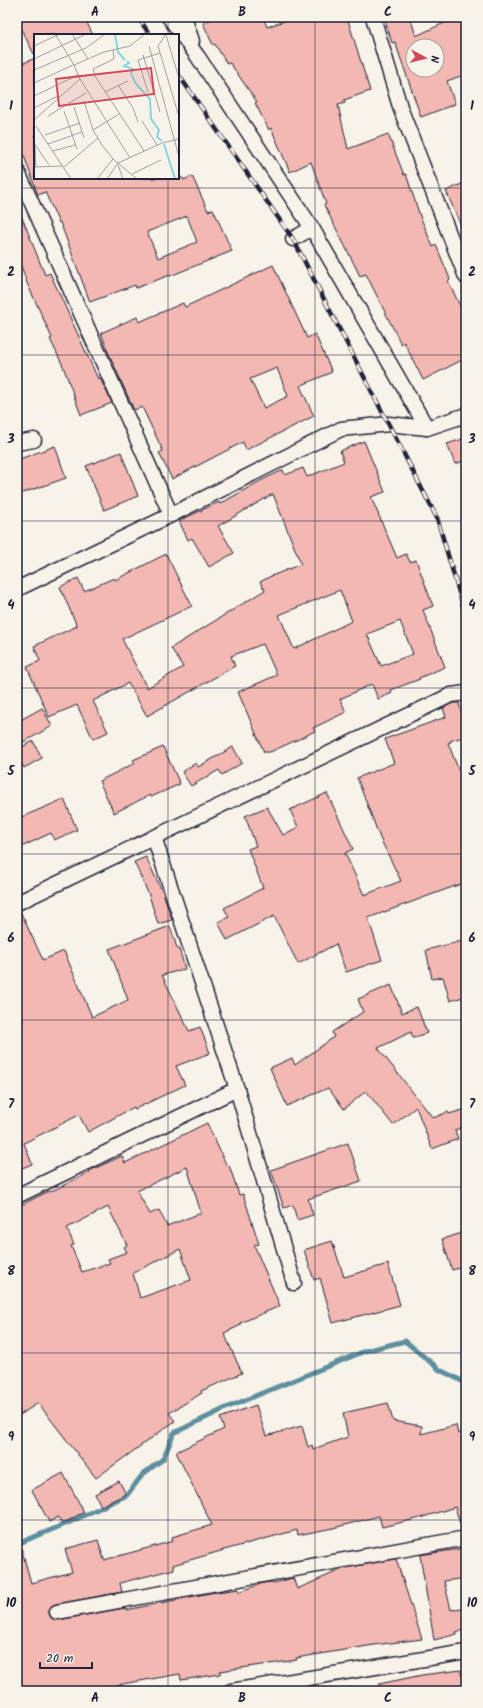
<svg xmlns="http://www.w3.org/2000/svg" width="483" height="1708" font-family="Kalam,sans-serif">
<rect width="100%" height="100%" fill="#f7f3e8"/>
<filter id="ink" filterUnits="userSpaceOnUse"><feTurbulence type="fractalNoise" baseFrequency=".025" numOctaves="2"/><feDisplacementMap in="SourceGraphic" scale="8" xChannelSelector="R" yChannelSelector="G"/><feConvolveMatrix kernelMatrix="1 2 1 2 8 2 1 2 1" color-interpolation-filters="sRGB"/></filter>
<g filter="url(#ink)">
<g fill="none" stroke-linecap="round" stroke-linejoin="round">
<polyline stroke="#5e8f9f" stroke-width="5" points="17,1544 68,1523 127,1495 143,1474 163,1459 174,1433 226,1408 365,1351 405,1341 440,1370 466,1383"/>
</g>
<g fill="#f3b8b2" stroke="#22223b" fill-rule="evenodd">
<polygon points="30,17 84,17 93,35 35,35 35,56 18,23"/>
<polygon points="216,17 263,17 267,27 296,17 347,17 370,91 344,100 345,103 338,105 348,149 388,134 404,175 406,174 420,216 433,247 436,245 450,279 448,281 466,318 466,358 423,380 404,342 401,344 366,274 360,276 346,248 324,205 326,204 311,162 290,172 271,128 269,130 255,103 257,102 230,63 227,64 215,44 213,45 203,23"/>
<path d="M384,17H410L416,36L444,23L466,17V74L447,81L455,104L421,117L395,42L392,43ZM413,46H437V70H413Z"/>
<path d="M35,58V178H183L184,180L192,176L208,211L213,209L232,251L170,276V275L136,288L135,285L90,302L60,222L59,223L45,192L38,195L22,150L17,152V66ZM187,216L197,242L158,258L147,232Z"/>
<polygon points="466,182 466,237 446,191"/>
<polygon points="17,205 45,275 50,273 98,379 100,378 112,403 81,415 63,366 50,339 52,338 27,283 17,254"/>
<path d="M273,265L307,338L315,334L332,372L300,386L314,416L246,450L243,442L172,479L159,453L163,451L142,407L134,410L109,354L101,333L137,317L139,322L183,303L185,307ZM277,368L288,396L264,408L250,379Z"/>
<polygon points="466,438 466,460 455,464 447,444"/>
<path d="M364,441L385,492L371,497L397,558L406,554L410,562L416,560L433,606L423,610L445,667L419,678L420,679L391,690L392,693L378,699L372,684L340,699L346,712L313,728L315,731L301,738L270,752H264L238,692L277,675L263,644L231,656L235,666L147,716L128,683L93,701L108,732L93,739L77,705L49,717L27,667L40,661L34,646L77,626L60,587L78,578L84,591L114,578L115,580L166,554L192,606L122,639L147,688L183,667L171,648L265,590L260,582L269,577L301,564L273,494L218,526L234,553L209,567L192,538L188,540L179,521L219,502L220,504L260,481L283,470L285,475L303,468L307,477L344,462L340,451ZM340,590L352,621L294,649L279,615ZM400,621L413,654L381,666L367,634Z"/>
<polygon points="55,446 66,478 17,495 17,460"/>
<polygon points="121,452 138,496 104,510 86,466"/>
<polygon points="453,703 459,703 466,730 466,736 450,741 451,742 448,743 466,789 466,882 368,918 382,960 346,972 336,944 298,964 274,916 227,940 218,922 229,917 224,908 263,888 248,849 256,846 245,816 267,807 283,835 298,827 290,810 327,793 353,849 345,853 364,895 401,881 380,838 357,778 394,763 385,739 446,717 443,708"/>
<polygon points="42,708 52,726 24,742 17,729 17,722"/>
<polygon points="33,741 42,758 24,768 17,753 17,750"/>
<polygon points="163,747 180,784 151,797 150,795 114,813 99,781 135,763 133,760"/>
<polygon points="233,747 242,763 222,775 219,770 191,786 182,772 196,763 198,767"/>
<polygon points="64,799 77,830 54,840 51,833 17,849 17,819"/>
<polygon points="146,857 161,889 162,889 172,920 158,924 149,895 134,862"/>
<polygon points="17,911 20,911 43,960 64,951 92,1017 128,1000 109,949 170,926 177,948 179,948 185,969 162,975 189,1031 200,1027 210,1053 176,1066 185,1085 135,1109 134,1107 88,1132 79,1115 24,1143 32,1164 17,1170 17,1023 23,1021 17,1002"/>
<polygon points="466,940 466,996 450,1001 443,977 432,979 426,950"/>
<polygon points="391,985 402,1013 417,1007 427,1033 413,1038 411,1032 378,1048 433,1118 448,1112 449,1114 466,1109 466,1126 455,1130 458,1139 432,1149 416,1107 393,1125 366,1091 344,1109 328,1088 287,1106 270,1068 292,1058 295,1065 334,1037 332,1032 363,1012 358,999"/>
<path d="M207,1123L225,1162L227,1166L229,1165L239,1195L243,1194L259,1244L254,1245L280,1306L240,1323L241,1325L224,1333L242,1373L201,1391L202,1393L169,1413L175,1421L96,1478L38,1403L17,1417V1207L49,1191L50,1192L90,1172L89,1171L122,1156L125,1163ZM187,1167L201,1213L167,1226L159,1210L150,1214L137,1191ZM108,1207L127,1245L124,1247L127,1252L108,1259L110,1263L82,1272L71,1246L74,1245L67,1228ZM180,1249L191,1280L140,1298L133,1273Z"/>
<polygon points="348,1143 361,1181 308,1199 313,1215 297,1220 293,1205 284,1208 271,1170"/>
<polygon points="466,1232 466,1266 452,1270 442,1239"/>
<polygon points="332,1241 344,1277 388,1264 400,1305 333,1323 320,1278 314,1280 304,1250"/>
<polygon points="388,1403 393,1421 422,1426 421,1434 456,1425 458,1434 466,1432 466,1530 462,1530 455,1507 420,1518 382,1527 379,1516 333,1528 298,1535 297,1530 224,1550 173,1565 174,1569 120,1583 122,1592 55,1604 51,1606 49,1613 51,1618 59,1620 125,1608 126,1610 210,1593 239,1589 239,1592 263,1583 273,1582 274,1583 293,1578 297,1589 345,1568 396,1559 422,1639 374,1645 296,1658 297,1660 220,1671 220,1674 181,1680 180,1674 105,1687 106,1691 17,1691 17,1548 21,1547 31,1583 72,1572 65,1549 98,1540 104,1560 173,1541 172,1537 212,1525 176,1452 224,1429 220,1418 256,1405 266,1436 302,1426 308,1447 312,1445 313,1449 348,1437 343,1413"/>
<polygon points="63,1473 84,1512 62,1524 58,1517 49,1522 32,1490"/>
<polygon points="119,1481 126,1494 101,1506 95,1494"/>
<polygon points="466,1548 466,1578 444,1581 451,1610 466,1607 466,1630 456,1632 457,1634 434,1640 420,1555"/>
<polygon points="461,1670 461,1675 466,1675 466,1691 380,1691 379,1684 422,1675"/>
</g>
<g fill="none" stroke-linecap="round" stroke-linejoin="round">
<g stroke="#22223b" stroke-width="17">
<g id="minor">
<polyline points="169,17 198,57 312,228 427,428 466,415"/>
<polyline points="184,17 192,41"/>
<polyline points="373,17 401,110 466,277"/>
<polyline points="17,170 171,515"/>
<polyline points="293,239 312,228"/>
<polyline points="17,443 34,440"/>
<polyline points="17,589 171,515 341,429 389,424 427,428"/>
<polyline points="154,837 237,1089 294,1283"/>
<polyline points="17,903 451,695 466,693"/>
<polyline points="17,1196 237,1089"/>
<polyline points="57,1612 466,1538"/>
<polyline points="231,1691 466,1652"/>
</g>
</g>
<use href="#minor" stroke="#f7f3e8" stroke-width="14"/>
<g stroke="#22223b" stroke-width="4.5">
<g id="rail">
<polyline points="138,17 150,35"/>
<polyline points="178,74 293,239 437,518 466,616"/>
</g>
</g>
<use href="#rail" stroke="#f7f3e8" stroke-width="3" stroke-dasharray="9" stroke-linecap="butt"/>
</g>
</g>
<path fill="none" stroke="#22223b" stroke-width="1" stroke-opacity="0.55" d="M168,17V35M315,17V1691M168,178V1691M17,188H466M17,355H466M17,521H466M17,688H466M17,854H466M17,1020H466M17,1187H466M17,1353H466M17,1520H466"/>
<g transform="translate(34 34)">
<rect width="145" height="145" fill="#f7f3e8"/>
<path fill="none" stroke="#86d7e1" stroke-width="2" d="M81,0L84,18L91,26M93,27L95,29L90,32L99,35L97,40L102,50L116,65L117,85L125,96L123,103L128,107M130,110L141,145"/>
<path fill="none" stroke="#a29fa3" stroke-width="1" d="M21,0L40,31L70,18L96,12L111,0M38,0L54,25M132,0L124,12L145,83M132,1L145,44M0,12L26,0M115,12L145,123M79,16L80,25L59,35L61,42L110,117M109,21L126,78M0,25L52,0M0,36L52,14L71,0M46,45L96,124M0,49L39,31M84,51L99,74L104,88M71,58L94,47M114,58L104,26L126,19M0,62L44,41L40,31M50,67L59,96L68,111L79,125L103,145M40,73L50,104M0,74L24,62M30,77L43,115M14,82L52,59M0,86L46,45L44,40M108,87L123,111M2,92L37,145M59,96L85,80M11,101L46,89M0,109L15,131M128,109L145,105M14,110L48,98M1,112L2,133M19,117L41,111M84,131L89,145M0,133L29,132M30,133L64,104M98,140L127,126M63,145L79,125M73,145L84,129L128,109"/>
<path fill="#d1495b" fill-opacity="0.15" stroke="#d1495b" stroke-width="2" d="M117,34L120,60L25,72L22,45Z"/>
<rect width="145" height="145" fill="none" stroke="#22223b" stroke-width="2"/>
</g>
<rect width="483" height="1708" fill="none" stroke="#f7f3e8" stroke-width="44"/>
<g transform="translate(425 58) rotate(97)"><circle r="19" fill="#f7f3e8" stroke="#a29fa3"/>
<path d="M0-3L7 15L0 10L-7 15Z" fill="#d1495b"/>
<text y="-6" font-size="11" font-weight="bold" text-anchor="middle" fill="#22223b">N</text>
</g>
<path d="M40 1662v6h52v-6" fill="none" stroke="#22223b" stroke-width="2"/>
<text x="46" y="1662" font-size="12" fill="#22223b" stroke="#f7f3e8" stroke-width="3" paint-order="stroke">20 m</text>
<rect x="22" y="22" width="439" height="1664" fill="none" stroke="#22223b" stroke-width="1.5"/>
<g font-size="13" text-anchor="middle" font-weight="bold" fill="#22223b">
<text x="95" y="16">A</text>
<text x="242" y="16">B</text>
<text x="388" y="16">C</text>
<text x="11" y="110">1</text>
<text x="472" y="110">1</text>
<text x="11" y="276">2</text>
<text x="472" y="276">2</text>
<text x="11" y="443">3</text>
<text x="472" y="443">3</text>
<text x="11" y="609">4</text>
<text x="472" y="609">4</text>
<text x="11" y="775">5</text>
<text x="472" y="775">5</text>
<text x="11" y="942">6</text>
<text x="472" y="942">6</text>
<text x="11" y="1108">7</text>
<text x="472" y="1108">7</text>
<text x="11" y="1275">8</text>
<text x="472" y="1275">8</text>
<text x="11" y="1441">9</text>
<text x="472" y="1441">9</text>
<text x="11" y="1607">10</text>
<text x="472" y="1607">10</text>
<text x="95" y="1702">A</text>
<text x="242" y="1702">B</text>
<text x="388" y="1702">C</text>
</g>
</svg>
